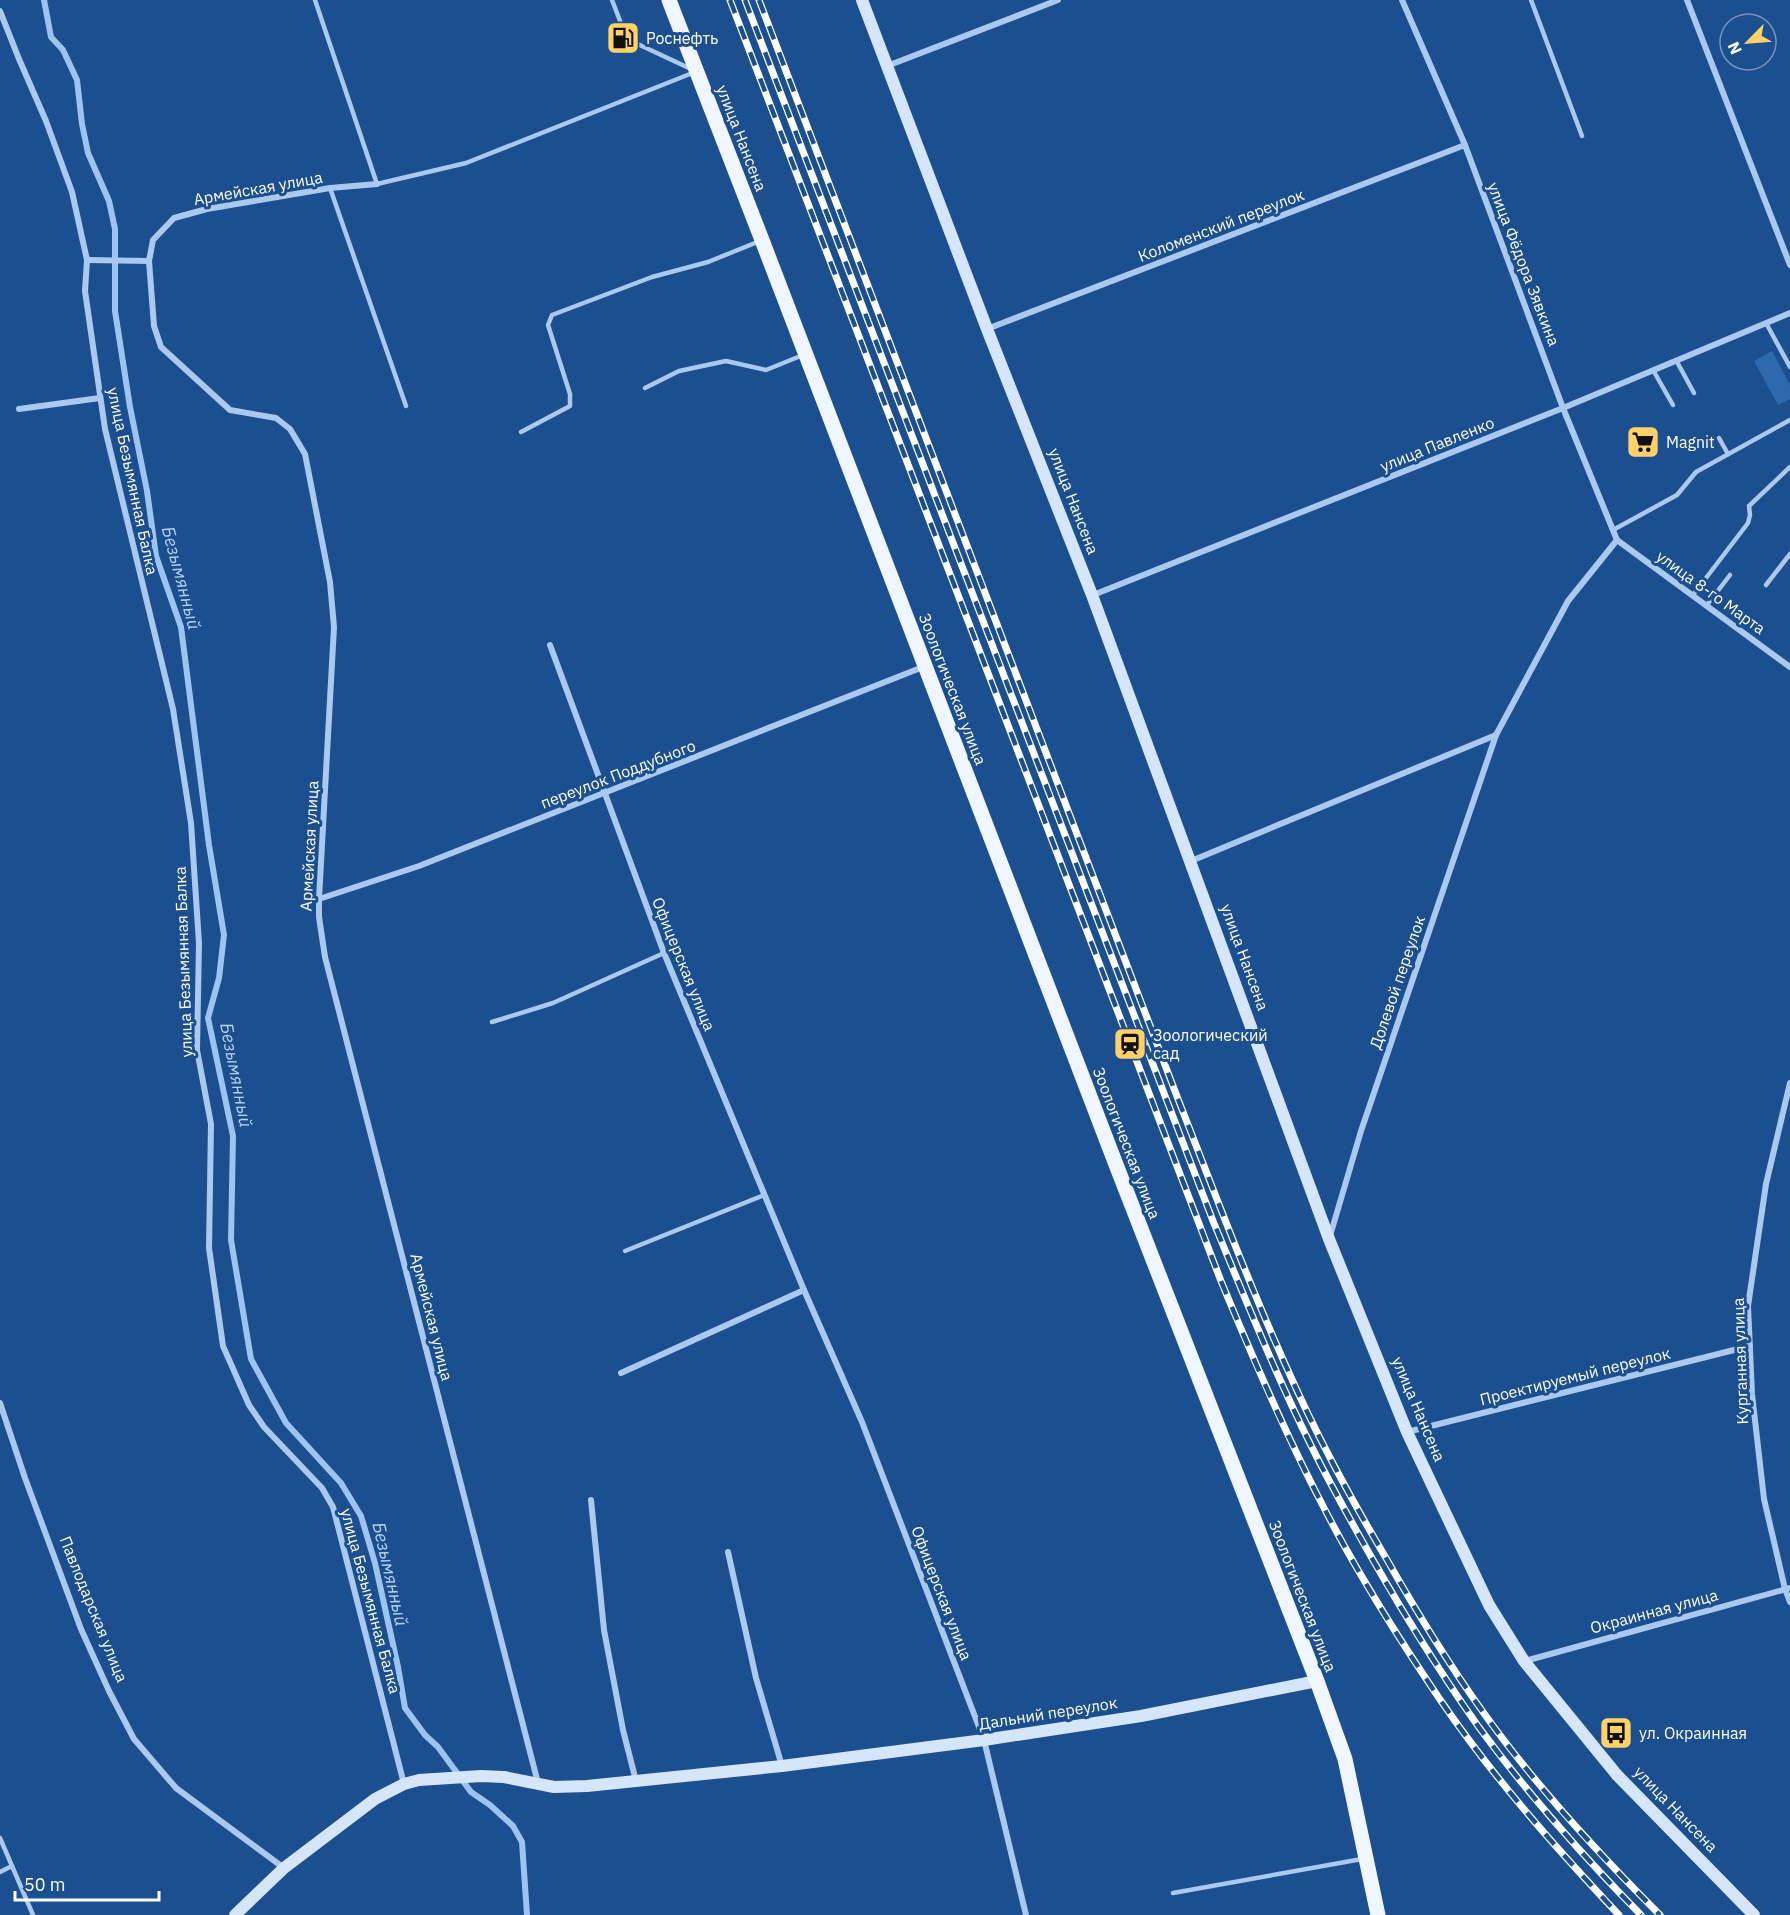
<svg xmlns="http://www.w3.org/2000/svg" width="1790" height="1915" font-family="'IBM Plex Sans',sans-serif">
<rect width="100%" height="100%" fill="#1b4f8f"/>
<polygon fill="#2e69ad" points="1772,351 1790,385 1790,399 1778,405 1754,361"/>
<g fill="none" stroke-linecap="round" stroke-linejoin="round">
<polyline stroke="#9cc4f0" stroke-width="6" points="44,0 51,37 63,50 77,80 82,124 88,153 109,201 115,229 115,311 130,407 147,491 156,556 181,627 209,845 224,935 219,978 208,1018 233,1136 231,1240 251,1359 286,1423 341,1483 361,1516 375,1563 398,1667 405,1708 425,1735 438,1747 471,1792 490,1805 513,1826 522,1842 527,1915"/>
<g stroke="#a9c9ee" stroke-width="4.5">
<polyline points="315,0 377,184 466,163 695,72"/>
<polyline points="612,0 627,39 691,69"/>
<polyline points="1531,0 1582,136"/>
<polyline points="330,188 406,406"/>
<polyline points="1766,323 1790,367"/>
<polyline points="1676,360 1694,393"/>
<polyline points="1653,370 1673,405"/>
<polyline points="645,388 679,371 726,361 766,370 803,355"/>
<polyline points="521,432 570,406 570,394 548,325 552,315 652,277 708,262 760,241"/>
<polyline points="1719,438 1728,454"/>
<polyline points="1613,530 1677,495 1696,472 1790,420"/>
<polyline points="1766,585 1790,554"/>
<polyline points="1693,595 1748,523 1750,515 1749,506 1790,467"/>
<polyline points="1707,605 1730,575"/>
<polyline points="492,1022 553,1003 664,953"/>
<polyline points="625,1251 764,1195"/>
<polyline points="0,1838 33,1915"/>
<polyline points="0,1872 12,1866"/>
<polyline points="1173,1893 1362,1859"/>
</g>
<g stroke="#a9c9ee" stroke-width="6">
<polyline points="1402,0 1465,145 1563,408 1617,540"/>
<polyline points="1687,0 1790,265"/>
<polyline points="0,11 19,59 46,121 72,192 87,260 85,291 105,429 173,709 191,823 199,943 197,1050 211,1124 209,1248 223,1346 249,1405 264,1427 322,1488 333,1507 404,1784"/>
<polyline points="887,66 1058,0"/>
<polyline points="377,184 330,188 207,209 174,218 153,240 149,261 154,326 161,347 230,410 276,418 290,429 305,454 330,582 334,627 319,899 319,917 325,957 538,1783"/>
<polyline points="87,260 149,261"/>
<polyline points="987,329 1465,145"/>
<polyline points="19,409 100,398"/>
<polyline points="1617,540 1790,667"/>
<polyline points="1093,595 1563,408 1790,313"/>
<polyline points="550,645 664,953 804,1290 862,1422 984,1740 1026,1915"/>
<polyline points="1191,861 1496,735"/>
<polyline points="319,899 419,866 923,667"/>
<polyline points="1790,1083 1766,1184 1748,1306 1752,1394 1764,1499 1785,1589 1790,1602"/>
<polyline points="1330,1236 1361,1131 1496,735 1568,601 1617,540"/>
<polyline points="621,1373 804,1290"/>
<polyline points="0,1403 25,1478 81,1629 109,1691 134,1739 176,1788 284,1868"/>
<polyline points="1407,1432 1750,1346"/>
<polyline points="591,1500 604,1630 623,1730 636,1781"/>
<polyline points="728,1552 756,1678 782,1766"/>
<polyline points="1525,1661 1790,1588"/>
</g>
<g stroke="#d6e6fa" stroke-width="12">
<polyline points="862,0 987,329 1092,595 1329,1239 1407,1432 1489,1605 1524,1661 1617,1775 1754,1915"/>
<polyline points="235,1915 284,1868 375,1799 404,1784 419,1780 481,1776 504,1777 554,1787 587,1786 782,1766 984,1740 1141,1716 1317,1681"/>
</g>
<polyline stroke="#f0f6ff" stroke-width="15" points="669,0 762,240 1115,1162 1317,1681 1345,1759 1378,1915"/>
<g stroke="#fff" stroke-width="7">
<g id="rail">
<path d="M730,0L1221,1281C1252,1356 1284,1431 1322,1504C1356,1571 1397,1636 1439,1698C1492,1776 1555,1847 1619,1915"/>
<path d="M745,0L1213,1221C1250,1310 1286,1401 1332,1486C1376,1568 1424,1650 1478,1726C1527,1793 1583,1856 1641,1915"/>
<path d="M759,0L1178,1099C1214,1191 1249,1285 1290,1375C1318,1438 1351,1499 1386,1558C1416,1611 1448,1663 1483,1712C1535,1785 1597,1852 1660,1915"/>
</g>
</g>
<use href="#rail" stroke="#1b4f8f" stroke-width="4.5" stroke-dasharray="14" stroke-linecap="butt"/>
</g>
<defs>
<g id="fuel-square" transform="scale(1.725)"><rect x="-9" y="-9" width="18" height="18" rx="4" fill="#ffd166" stroke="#1b4f8f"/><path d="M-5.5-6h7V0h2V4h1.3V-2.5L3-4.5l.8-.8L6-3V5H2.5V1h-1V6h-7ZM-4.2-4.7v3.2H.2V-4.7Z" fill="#111"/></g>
<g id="supermarket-square" transform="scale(1.725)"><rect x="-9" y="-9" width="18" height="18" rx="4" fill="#ffd166" stroke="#1b4f8f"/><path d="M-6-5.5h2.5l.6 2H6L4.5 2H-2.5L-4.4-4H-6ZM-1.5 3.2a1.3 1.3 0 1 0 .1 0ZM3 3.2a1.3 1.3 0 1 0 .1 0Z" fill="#111"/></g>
<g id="station-square" transform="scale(1.725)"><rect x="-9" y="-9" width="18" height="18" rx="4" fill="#ffd166" stroke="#1b4f8f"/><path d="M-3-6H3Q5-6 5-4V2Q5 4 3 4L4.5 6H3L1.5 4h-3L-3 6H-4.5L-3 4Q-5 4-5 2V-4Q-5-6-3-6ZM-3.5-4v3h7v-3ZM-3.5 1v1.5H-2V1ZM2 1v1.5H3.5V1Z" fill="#111"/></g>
<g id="bus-square" transform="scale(1.725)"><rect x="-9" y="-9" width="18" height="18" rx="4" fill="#ffd166" stroke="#1b4f8f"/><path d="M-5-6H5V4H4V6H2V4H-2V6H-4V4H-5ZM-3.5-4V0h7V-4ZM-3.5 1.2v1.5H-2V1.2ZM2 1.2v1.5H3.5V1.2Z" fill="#111"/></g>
</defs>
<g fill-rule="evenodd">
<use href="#fuel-square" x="623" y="38"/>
<use href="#supermarket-square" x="1643" y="442"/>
<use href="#station-square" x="1130" y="1044"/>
<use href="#bus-square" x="1616" y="1733"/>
</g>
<g text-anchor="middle" stroke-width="6" stroke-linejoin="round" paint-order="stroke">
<g font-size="16" fill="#fff" stroke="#1b4f8f" text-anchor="start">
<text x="646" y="44">Роснефть</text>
<text x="1666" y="448">Magnit</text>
<text x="1153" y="1041">Зоологический<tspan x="1153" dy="18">сад</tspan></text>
<text x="1639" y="1739">ул. Окраинная</text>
</g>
<g font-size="16" fill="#fff" stroke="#1b4f8f">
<text transform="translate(742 138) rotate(69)" y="6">улица Нансена</text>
<text transform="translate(258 188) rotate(-10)" y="6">Армейская улица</text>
<text transform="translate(1221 225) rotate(-21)" y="6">Коломенский переулок</text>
<text transform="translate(1524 264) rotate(69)" y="6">улица Фёдора Зявкина</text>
<text transform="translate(1437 444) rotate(-22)" y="6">улица Павленко</text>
<text transform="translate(133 481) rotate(78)" y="6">улица Безымянная Балка</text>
<text transform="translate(1074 501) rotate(69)" y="6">улица Нансена</text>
<text transform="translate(1711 592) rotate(36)" y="6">улица 8-го Марта</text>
<text transform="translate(953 689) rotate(69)" y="6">Зоологическая улица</text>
<text transform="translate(618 774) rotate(-21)" y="6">переулок Поддубного</text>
<text transform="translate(309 846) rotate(-87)" y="6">Армейская улица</text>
<text transform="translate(1245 957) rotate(70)" y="6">улица Нансена</text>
<text transform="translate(183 962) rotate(-92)" y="6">улица Безымянная Балка</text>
<text transform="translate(684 964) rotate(68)" y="6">Офицерская улица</text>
<text transform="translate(1397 982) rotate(-71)" y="6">Долевой переулок</text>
<text transform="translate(1127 1143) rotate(69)" y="6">Зоологическая улица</text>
<text transform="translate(432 1317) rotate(76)" y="6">Армейская улица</text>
<text transform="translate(1740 1361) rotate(-92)" y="6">Курганная улица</text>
<text transform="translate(1575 1376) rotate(-14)" y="6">Проектируемый переулок</text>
<text transform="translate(1419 1409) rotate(67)" y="6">улица Нансена</text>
<text transform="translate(942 1593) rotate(69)" y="6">Офицерская улица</text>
<text transform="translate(1303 1596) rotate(69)" y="6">Зоологическая улица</text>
<text transform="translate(371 1601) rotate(75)" y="6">улица Безымянная Балка</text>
<text transform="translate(94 1609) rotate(68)" y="6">Павлодарская улица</text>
<text transform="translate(1654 1611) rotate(-15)" y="6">Окраинная улица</text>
<text transform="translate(1048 1713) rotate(-9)" y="6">Дальний переулок</text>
<text transform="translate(1676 1809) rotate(46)" y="6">улица Нансена</text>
</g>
<g font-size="18" font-style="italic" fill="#b5d3f5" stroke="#1b4f8f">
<text transform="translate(181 578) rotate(75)" y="6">Безымянный</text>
<text transform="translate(236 1075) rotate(79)" y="6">Безымянный</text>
<text transform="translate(390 1574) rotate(77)" y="6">Безымянный</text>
</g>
</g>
<g transform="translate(1748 42) rotate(245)"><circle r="28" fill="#1b4f8f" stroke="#7695bc" stroke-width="1.5"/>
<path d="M0-4.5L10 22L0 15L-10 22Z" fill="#ffd166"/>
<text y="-9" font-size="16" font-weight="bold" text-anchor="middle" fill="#ffffff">N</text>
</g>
<path d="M15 1891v9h144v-9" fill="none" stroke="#ffffff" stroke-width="3"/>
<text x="24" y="1891" font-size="18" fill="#ffffff" stroke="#1b4f8f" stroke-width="4.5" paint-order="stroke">50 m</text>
</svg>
